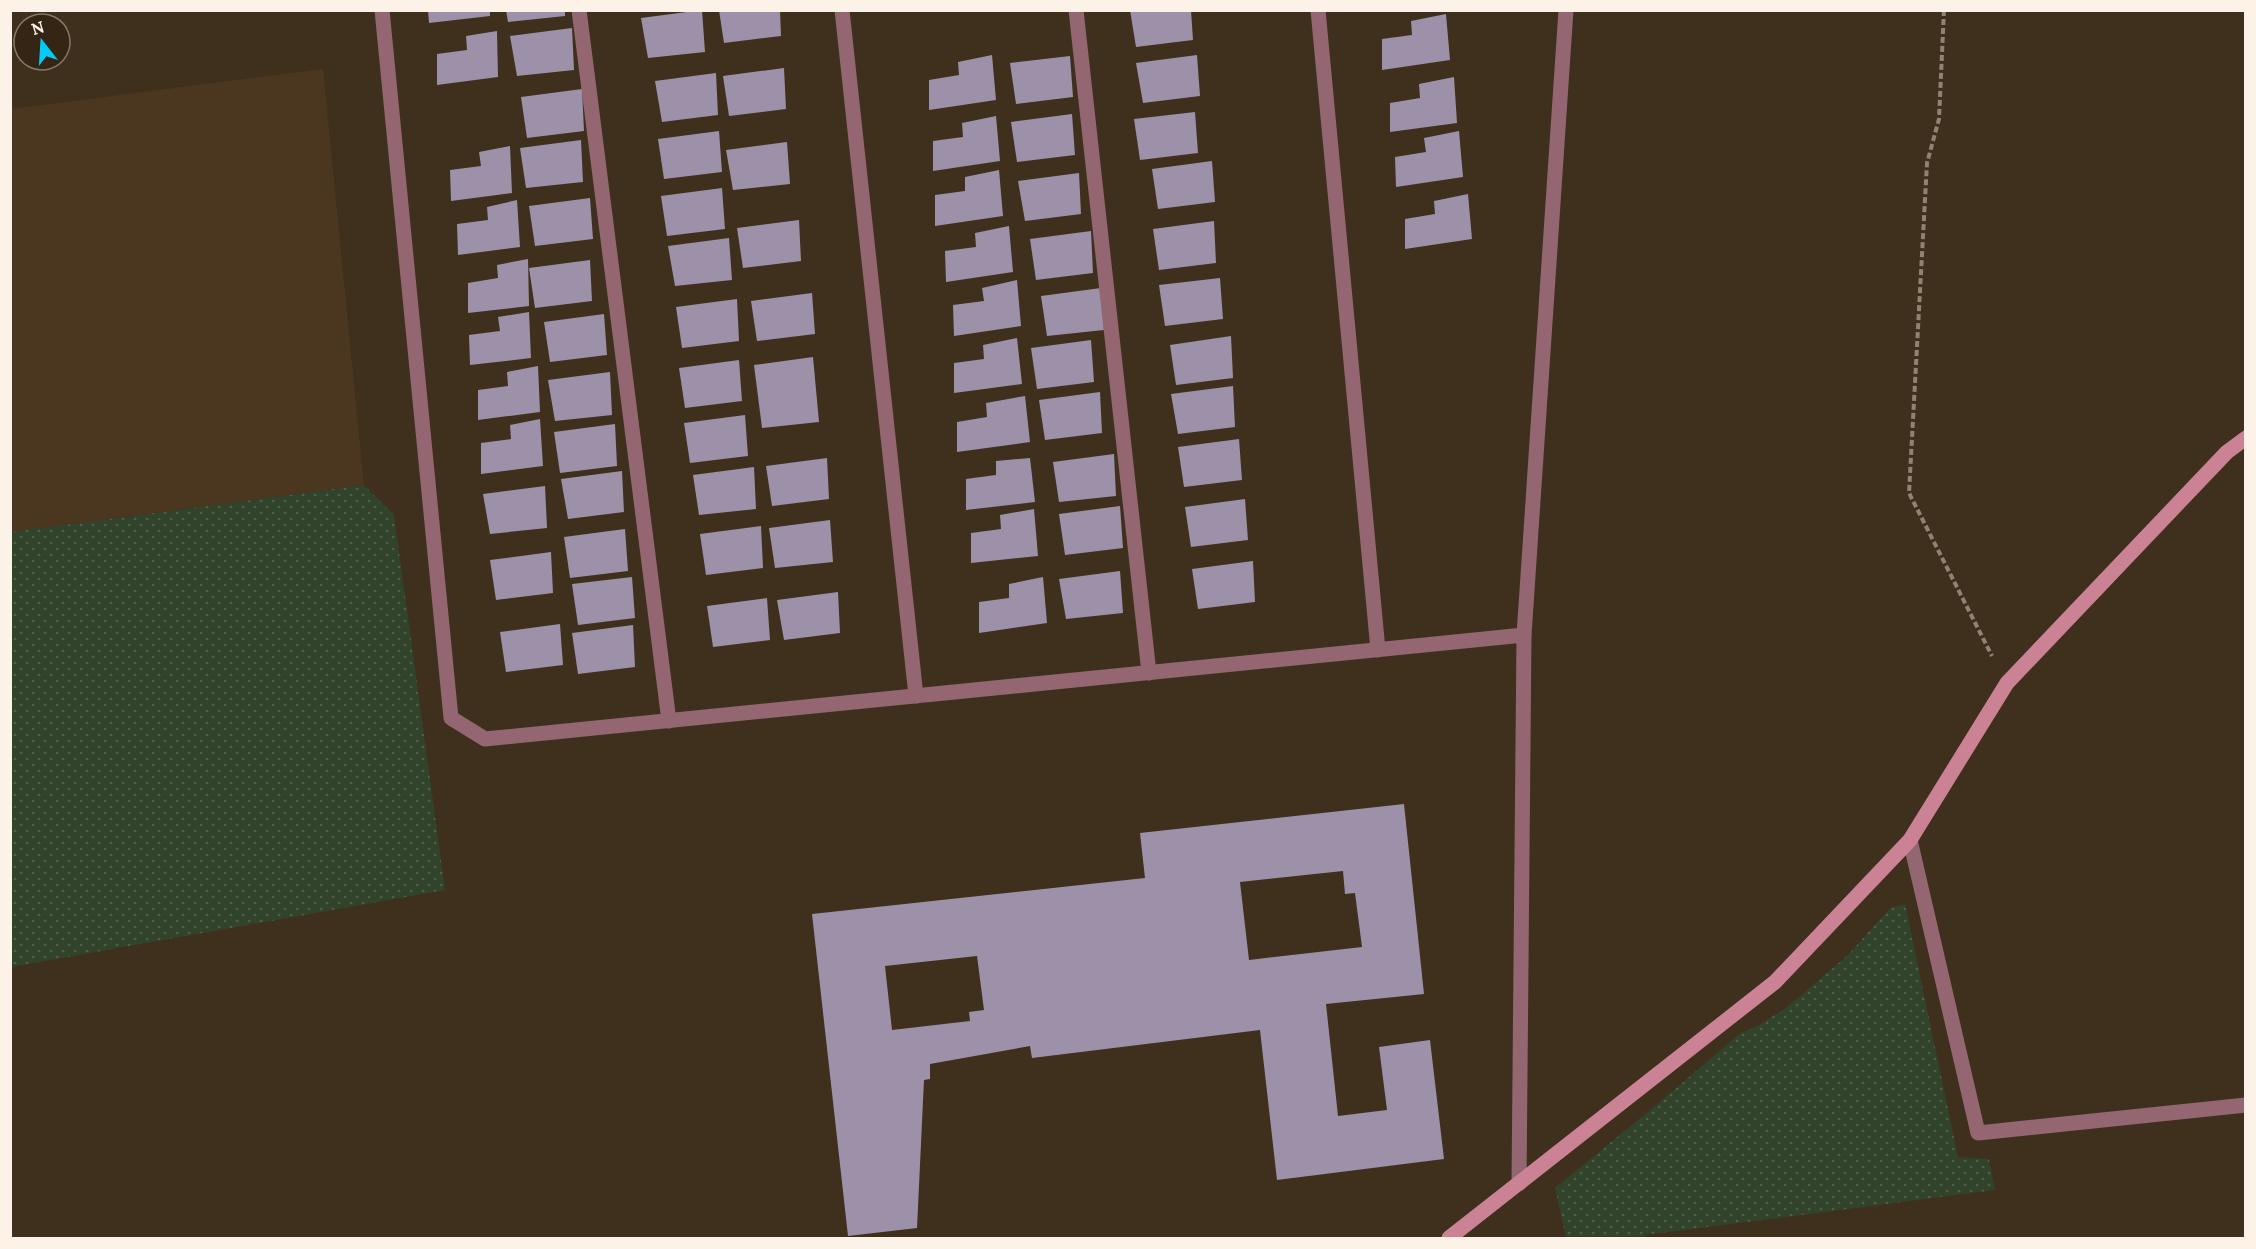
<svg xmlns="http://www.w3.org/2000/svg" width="2256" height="1249" font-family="Lora,serif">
<defs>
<pattern id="grass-dots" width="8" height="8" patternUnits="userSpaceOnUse" patternTransform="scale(1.5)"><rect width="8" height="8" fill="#31432b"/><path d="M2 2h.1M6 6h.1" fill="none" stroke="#505f4a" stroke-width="1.8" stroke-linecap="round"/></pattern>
</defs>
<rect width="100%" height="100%" fill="#3f2f1d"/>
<polygon fill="#4b361f" points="323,69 364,485 11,532 10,109"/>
<g fill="url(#grass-dots)">
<polygon points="364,485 394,515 445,890 11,967 11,532"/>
<polygon points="1905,904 1958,1157 1989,1159 1995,1190 1645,1235 1645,1238 1566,1238 1555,1188 1660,1102 1738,1035 1761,1024 1787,1007 1847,956 1890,908"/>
</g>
<g fill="#9d91a9" fill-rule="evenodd">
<polygon points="428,10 490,10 490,16 429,23"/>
<polygon points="506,10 565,10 565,16 508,22"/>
<polygon points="702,10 705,52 648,58 641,18"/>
<polygon points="719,10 780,10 781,36 724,43"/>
<polygon points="1130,10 1191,10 1193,40 1136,47"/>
<polygon points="1446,14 1450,60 1382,70 1382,39 1412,35 1411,21"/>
<polygon points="572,28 574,70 517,76 510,36"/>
<polygon points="497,31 498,77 437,85 437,54 467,50 466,36"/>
<polygon points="992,55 996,100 929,110 929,80 959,75 958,62"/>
<polygon points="1197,55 1200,96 1143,103 1136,63"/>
<polygon points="1070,56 1073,97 1016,104 1010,63"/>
<polygon points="784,68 786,109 729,116 723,76"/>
<polygon points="716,73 718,115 662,122 655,81"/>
<polygon points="1454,77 1457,123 1390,132 1390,103 1420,98 1419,84"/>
<polygon points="582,89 584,131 527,138 521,97"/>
<polygon points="1195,112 1198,153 1140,160 1134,119"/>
<polygon points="1072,114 1075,155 1017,162 1011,122"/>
<polygon points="996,116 1000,161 933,171 933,141 963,137 962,123"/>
<polygon points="719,131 722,172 664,179 658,139"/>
<polygon points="1459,131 1463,177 1396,187 1395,157 1426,152 1424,138"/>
<polygon points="581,140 583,182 526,188 520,148"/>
<polygon points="787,142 790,184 733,190 726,150"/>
<polygon points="510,146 512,193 451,201 450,170 481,166 479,152"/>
<polygon points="1212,161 1215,202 1158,209 1152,169"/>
<polygon points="999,170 1003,216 935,226 935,195 965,191 965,177"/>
<polygon points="1079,173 1081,214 1025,221 1018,181"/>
<polygon points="722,188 725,229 667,236 661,196"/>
<polygon points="1468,194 1472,239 1405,249 1405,219 1435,214 1434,201"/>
<polygon points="590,198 593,239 535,246 529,206"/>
<polygon points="517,200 520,247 458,255 457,224 488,220 487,207"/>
<polygon points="799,220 801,261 743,268 737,228"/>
<polygon points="1214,221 1216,263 1159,270 1153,229"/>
<polygon points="1009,226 1013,272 946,282 945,251 976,247 975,233"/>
<polygon points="1091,231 1093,273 1036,280 1030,239"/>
<polygon points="729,238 732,280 675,286 668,246"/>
<polygon points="528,259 529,306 468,313 468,283 498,278 497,265"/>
<polygon points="590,260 592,301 535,308 529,268"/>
<polygon points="1220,278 1223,319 1165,326 1159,285"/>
<polygon points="1017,280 1021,326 954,336 953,305 984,301 982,288"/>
<polygon points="1101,288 1104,330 1047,336 1041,296"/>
<polygon points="812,293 815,334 757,341 751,301"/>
<polygon points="737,299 739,341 682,348 676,307"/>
<polygon points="529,312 531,358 470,365 469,335 500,331 498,317"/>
<polygon points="604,314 607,355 550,362 544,322"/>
<polygon points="1231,336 1233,378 1176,385 1170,345"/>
<polygon points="1017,338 1022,384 954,393 954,363 984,359 983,345"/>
<polygon points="1091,340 1094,382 1037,389 1031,348"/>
<polygon points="813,357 819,422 762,428 754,365"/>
<polygon points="739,360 742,401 685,408 679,368"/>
<polygon points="538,366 540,412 478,420 478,390 508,386 507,372"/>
<polygon points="610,372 612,415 555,421 548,380"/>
<polygon points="1233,386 1235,427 1178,434 1171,394"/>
<polygon points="1100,392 1102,433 1045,440 1039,400"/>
<polygon points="1025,396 1030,442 957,452 957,422 987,417 986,403"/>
<polygon points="745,415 748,456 690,463 684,423"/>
<polygon points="540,419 543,466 481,474 481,443 511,439 510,425"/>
<polygon points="615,424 617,466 560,473 554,432"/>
<polygon points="1239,439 1242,480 1184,487 1178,447"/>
<polygon points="1114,454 1116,496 1059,502 1053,462"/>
<polygon points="827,458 829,499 772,506 766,466"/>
<polygon points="1030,458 1035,502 966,510 966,479 996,475 996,461"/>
<polygon points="754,467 756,509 699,515 693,475"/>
<polygon points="622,471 624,512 568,519 561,479"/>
<polygon points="545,486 547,528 490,534 483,494"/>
<polygon points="1245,499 1248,540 1191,547 1185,507"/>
<polygon points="1120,506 1123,548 1065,555 1059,514"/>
<polygon points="1034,509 1038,556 971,563 971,533 1001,529 1000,515"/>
<polygon points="830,520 833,562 775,568 769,528"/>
<polygon points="761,526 763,568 706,575 700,534"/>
<polygon points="625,529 628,571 570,578 564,537"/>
<polygon points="551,552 553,593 496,600 490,560"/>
<polygon points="1253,561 1255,602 1198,609 1192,569"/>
<polygon points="1120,571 1123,613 1066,619 1059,579"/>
<polygon points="632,577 635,618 578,625 572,584"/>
<polygon points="1043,577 1047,623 979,633 979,602 1009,598 1009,584"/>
<polygon points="838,592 840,633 784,640 777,600"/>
<polygon points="767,598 770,640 713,647 707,606"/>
<polygon points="560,624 563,665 506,672 500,632"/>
<polygon points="633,625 635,667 578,674 572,633"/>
<path d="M1404,804L1424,994L1326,1004L1338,1116L1387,1110L1379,1047L1430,1040L1444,1159L1277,1180L1260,1030L1032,1058L1030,1046L930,1064V1079L924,1080L917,1228L848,1236L812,914L1145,878L1140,833ZM1343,871L1345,894L1355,893L1362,947L1249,960L1240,882ZM977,956L984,1010L969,1012L970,1021L892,1030L885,966Z"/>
</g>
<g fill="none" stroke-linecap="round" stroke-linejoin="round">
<polyline stroke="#918374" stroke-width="4" stroke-dasharray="6 3" stroke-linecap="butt" points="1944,10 1939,119 1927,163 1909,493 1992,656"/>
<g stroke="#946671" stroke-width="15">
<polyline points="382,10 451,718 485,739 1524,635"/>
<polyline points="579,10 669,721"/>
<polyline points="842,10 916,696"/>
<polyline points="1076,10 1149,673"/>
<polyline points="1318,10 1378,650"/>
<polyline points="1519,1184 1524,635 1566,10"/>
</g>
<polyline stroke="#946671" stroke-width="15" points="1910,840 1978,1133 2246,1105"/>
<polyline stroke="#cb8294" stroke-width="15" points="1449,1238 1775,982 1910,840 2007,683 2227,452 2246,438"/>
</g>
<rect width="2256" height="1249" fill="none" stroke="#fdf2e7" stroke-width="24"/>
<g transform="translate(42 42) rotate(343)"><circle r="28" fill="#342514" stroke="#847768" stroke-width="1.5"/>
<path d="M0-4.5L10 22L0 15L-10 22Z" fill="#00cbf9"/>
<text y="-9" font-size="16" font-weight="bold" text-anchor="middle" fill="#fdf2e7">N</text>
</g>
</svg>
